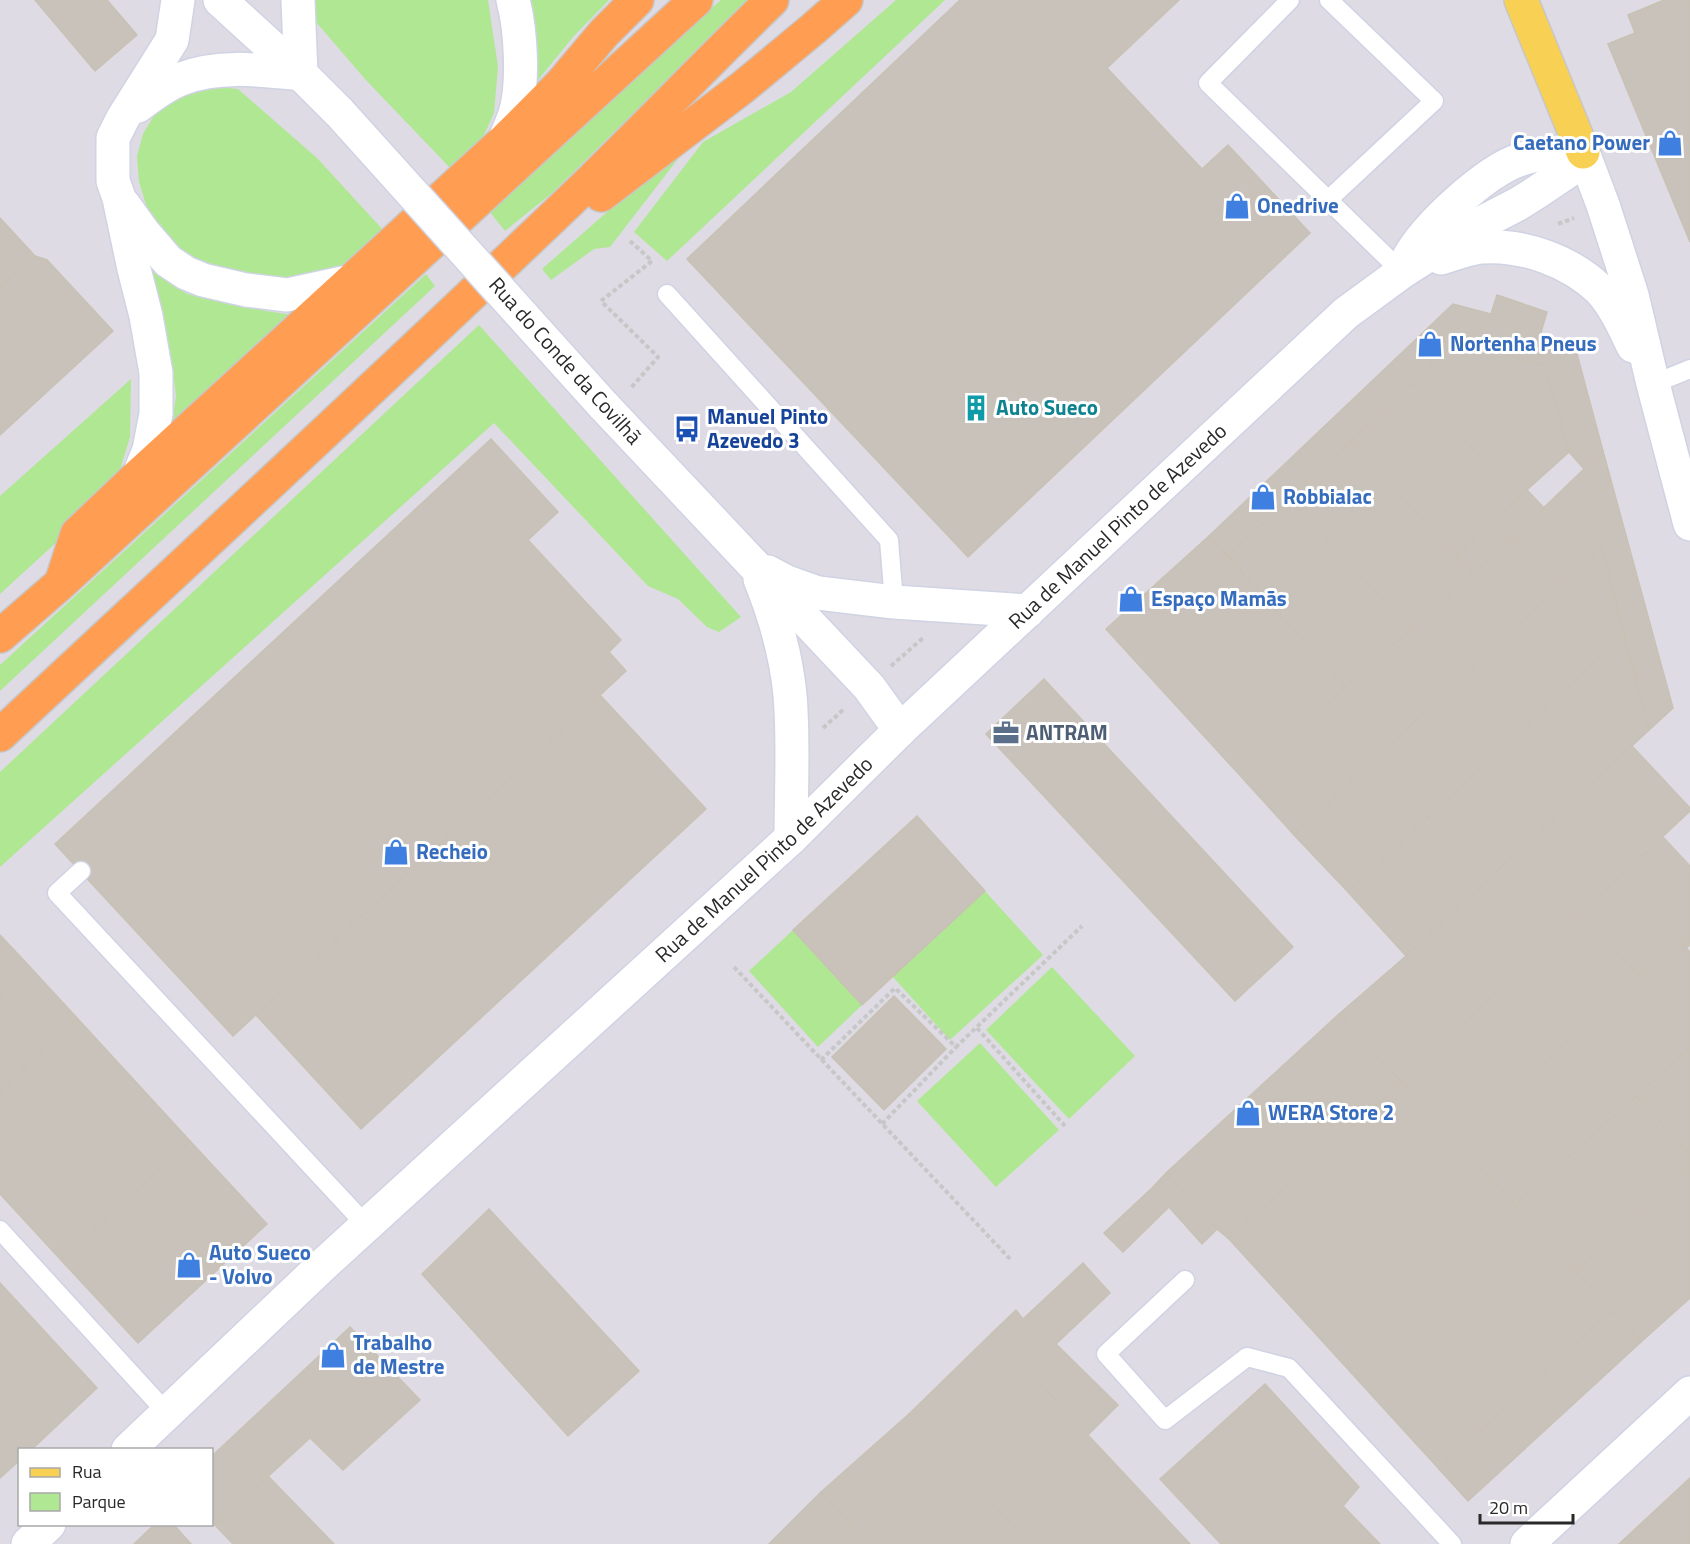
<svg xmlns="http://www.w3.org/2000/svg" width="1690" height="1544" font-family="'Titillium Web',sans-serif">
<rect width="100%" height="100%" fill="#ede5da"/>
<path fill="#dedbe4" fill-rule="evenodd" d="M0,0H1690V1544H0ZM20,1450H212V1524H20Z"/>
<g fill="#b0e793">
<polygon points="315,0 488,0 498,67 494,113 479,146 453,171 365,79 316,22"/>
<polygon points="528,0 609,0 574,36 534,85"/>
<polygon points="721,0 754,0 729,26 658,89 552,193 505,231 489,211 668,45"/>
<polygon points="896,0 945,0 667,261 634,232 703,142 791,92"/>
<polygon points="206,86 238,89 317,158 385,232 366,251 334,272 299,278 255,275 220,269 187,258 165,236 148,211 139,182 137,156 143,134 156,112 177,96"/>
<polygon points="684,151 610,247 594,249 551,280 542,269 614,206"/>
<polygon points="148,267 187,294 266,311 299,316 171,434 176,396 172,363"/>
<polygon points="426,274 435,286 0,691 0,665"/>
<polygon points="479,325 741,617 719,632 707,627 678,599 648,586 494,423 0,867 0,772"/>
<polygon points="131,379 130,437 116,483 85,516 0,594 0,496"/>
<polygon points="985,891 1043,955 950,1040 892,976"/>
<polygon points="793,930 862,1005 818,1047 749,971"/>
<polygon points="1052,967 1135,1056 1069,1119 986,1030"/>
<polygon points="980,1043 1059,1130 996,1187 917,1101"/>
</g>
<g fill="#c8c2ba" stroke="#c8c1b4" stroke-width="1.5">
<polygon points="35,0 107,0 137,35 95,71"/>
<polygon points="960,0 1179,0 1107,68 1202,169 1228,145 1310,233 968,557 687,259"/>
<polygon points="1664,0 1690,0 1690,242 1608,44 1635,33 1628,15"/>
<polygon points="0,218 35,256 0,288"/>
<polygon points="35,256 47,260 113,331 0,435 0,288"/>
<polygon points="1497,295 1547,312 1539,339 1576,350 1603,451 1584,469 1569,452 1545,366 1459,340 1228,556 1209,536 1453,304 1491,314"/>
<polygon points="1459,340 1545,366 1569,452 1518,498 1412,383"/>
<polygon points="1412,383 1518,498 1456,555 1350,442"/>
<polygon points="491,439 558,512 528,540 621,640 609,652 626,671 233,1036 55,844"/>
<polygon points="1350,442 1474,574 1411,630 1289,499"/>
<polygon points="1603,451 1673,708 1649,730 1602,547 1559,588 1512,538"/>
<polygon points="1527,490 1544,508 1474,574 1456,555"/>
<polygon points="1289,499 1411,630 1345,687 1228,556"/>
<polygon points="1209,536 1345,687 1246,782 1106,629"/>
<polygon points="1512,538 1559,588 1294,835 1246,782 1345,687 1411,630"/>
<polygon points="1602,547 1624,635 1348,892 1294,835"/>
<polygon points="1624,635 1649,730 1406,956 1348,892"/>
<polygon points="1044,679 1293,947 1235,1001 986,734"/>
<polygon points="600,695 706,809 361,1129 256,1015"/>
<polygon points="1632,746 1690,808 1690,811 1401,1082 1339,1014 1406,956"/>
<polygon points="917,816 985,891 862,1005 793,930"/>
<polygon points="1663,837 1690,866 1690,945 1686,948 1677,938 1639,976 1581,913"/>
<polygon points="1581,913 1639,976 1458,1144 1401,1082"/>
<polygon points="0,935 30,967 0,994"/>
<polygon points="1677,938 1690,952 1690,1048 1515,1205 1458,1144"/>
<polygon points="30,967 77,1018 0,1090 0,994"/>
<polygon points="894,996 946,1049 884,1110 832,1057"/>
<polygon points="1339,1014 1401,1082 1229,1239 1217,1229 1166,1173"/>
<polygon points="77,1018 190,1141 61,1260 0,1194 0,1090"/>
<polygon points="1690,1048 1690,1154 1636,1097"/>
<polygon points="1401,1082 1612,1310 1439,1469 1229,1239"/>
<polygon points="1636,1097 1690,1154 1690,1162 1577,1272 1515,1205"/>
<polygon points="190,1141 267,1224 138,1343 61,1260"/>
<polygon points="1690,1162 1690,1298 1641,1342 1577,1272"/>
<polygon points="1166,1173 1217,1229 1202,1244 1169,1207 1123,1252 1104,1233 1152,1188"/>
<polygon points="489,1209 639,1371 568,1436 422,1274"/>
<polygon points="1083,1263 1110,1293 1056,1344 1118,1405 1088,1435 992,1333 1016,1310 1023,1319"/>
<polygon points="0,1283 97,1388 31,1450 20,1450 20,1460 0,1478"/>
<polygon points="1612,1310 1641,1342 1468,1501 1439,1469"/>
<polygon points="350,1327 420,1400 343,1470 310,1438 215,1525 212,1521 212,1456"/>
<polygon points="992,1333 1088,1435 1190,1544 1030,1544 909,1414"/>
<polygon points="1265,1384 1359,1487 1343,1506 1380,1544 1221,1544 1160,1479"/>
<polygon points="909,1414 1030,1544 870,1544 821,1492"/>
<polygon points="268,1476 334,1544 233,1544 215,1525"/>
<polygon points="1690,1478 1690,1544 1619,1544"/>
<polygon points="821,1492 870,1544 769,1544"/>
<polygon points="155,1524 173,1524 191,1544 134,1544"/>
</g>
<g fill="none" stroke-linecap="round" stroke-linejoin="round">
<g stroke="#cfd3e3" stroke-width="21">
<g id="lane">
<polyline points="1290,0 1208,83 1402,272"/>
<polyline points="1328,200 1434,101 1329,0"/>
<polyline points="667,294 889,540 894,602"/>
<polyline points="1653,384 1690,369"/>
<polyline points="81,871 57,893 366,1225"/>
<polyline points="0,1230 167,1413"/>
<polyline points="1185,1280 1106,1354 1165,1420 1247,1357 1289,1368 1452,1544"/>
</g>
</g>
<g stroke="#cfd3e3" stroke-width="36">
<g id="secondary">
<polyline points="220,0 301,74 340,113"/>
<polyline points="298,0 301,74"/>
<path d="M138,106C151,96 165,85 181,79C218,64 262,70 301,74"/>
<path d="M504,141C508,132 512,123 515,114C524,84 521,30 513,0"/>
<polyline points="1583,152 1603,205 1632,295 1653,384 1690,524"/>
<polyline points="124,205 144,233 168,261 186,273 203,280 246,290 287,295 351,281"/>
<path d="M1409,257C1427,225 1485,172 1519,160C1539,152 1561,151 1583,152"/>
<path d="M1441,258C1454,254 1467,249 1481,247C1523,244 1570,261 1600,290C1614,305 1624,327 1633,346"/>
<polyline points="603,405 869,687 900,730"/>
<polyline points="139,475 149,450 156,414 156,373 146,316 134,269 119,198 113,181 113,138 123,118 172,40 178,0"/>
<polyline points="768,572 787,582 818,593 894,602 1028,611"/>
<path d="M760,579C775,616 786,655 790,695C794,742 791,790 791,838"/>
<path id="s1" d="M128,1450L323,1265L791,838L900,730L1346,313L1402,272L1464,232L1518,204L1537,192L1571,169L1583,152"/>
<polyline points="28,1544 49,1524"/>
<polyline points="1527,1544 1690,1393"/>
</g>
</g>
<g stroke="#c7c7c7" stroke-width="36">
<polyline id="primary" points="1521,0 1583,152"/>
</g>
<g stroke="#c7c7c7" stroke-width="36">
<g id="highway">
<polyline points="601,195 743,87 813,29 846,0"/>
<polyline points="62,580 77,534 139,475 504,141 561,84 604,33 637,0"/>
<polyline points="0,636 60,584 696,0"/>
<path d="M0,735C192,556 385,378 574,197C641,132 705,65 772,0"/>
</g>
</g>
<g stroke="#c7c7c7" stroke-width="4" stroke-dasharray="4.5 3" stroke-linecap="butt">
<polyline points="1558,224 1574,218"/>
<polyline points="630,241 652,261 601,301 658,357 630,389"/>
<polyline points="891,666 923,638"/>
<polyline points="823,728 844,709"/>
<polyline points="734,967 1010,1259"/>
<polyline points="977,1028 1065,1126"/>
<polyline points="821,1060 895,988 956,1047 1082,926"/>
<polyline points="882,1124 956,1047"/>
</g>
<use href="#lane" stroke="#fff" stroke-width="18"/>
<use href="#secondary" stroke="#fff" stroke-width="33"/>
<use href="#primary" stroke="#f8d154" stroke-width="33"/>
<use href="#highway" stroke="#ff9d53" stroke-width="33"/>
<g stroke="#cfd3e3" stroke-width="36" stroke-linecap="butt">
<polyline id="secondary-bridge" points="340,113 603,405"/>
</g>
<use href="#secondary-bridge" stroke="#fff" stroke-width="33"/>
</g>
<defs>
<g id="shop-bare" transform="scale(2.07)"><path d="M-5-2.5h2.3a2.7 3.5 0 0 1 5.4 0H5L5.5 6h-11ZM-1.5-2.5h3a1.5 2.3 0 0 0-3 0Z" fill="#3f7fe0" stroke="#fff" stroke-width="2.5" paint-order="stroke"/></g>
<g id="building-bare" transform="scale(2.07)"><path d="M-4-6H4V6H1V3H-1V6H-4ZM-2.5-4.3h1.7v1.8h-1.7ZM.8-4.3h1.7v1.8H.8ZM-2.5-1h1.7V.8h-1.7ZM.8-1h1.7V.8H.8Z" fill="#0f9aa8" stroke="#fff" stroke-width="2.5" paint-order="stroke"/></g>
<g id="bus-bare" transform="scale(2.07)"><path d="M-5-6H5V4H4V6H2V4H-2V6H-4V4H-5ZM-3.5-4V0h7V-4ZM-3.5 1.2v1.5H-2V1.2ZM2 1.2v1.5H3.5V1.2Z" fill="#1a4fb4" stroke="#fff" stroke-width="2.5" paint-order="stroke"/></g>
<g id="office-bare" transform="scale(2.07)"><path d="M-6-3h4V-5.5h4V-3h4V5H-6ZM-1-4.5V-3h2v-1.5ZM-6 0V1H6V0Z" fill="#5c6f8a" stroke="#fff" stroke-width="2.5" paint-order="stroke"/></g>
</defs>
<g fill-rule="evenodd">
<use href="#shop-bare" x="1670" y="143"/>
<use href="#shop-bare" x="1237" y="206"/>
<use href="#shop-bare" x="1430" y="344"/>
<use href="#building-bare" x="976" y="408"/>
<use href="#bus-bare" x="687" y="429"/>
<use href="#shop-bare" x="1263" y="497"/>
<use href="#shop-bare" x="1131" y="599"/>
<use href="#office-bare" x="1006" y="733"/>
<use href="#shop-bare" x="396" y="852"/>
<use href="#shop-bare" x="1248" y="1113"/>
<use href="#shop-bare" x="189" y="1265"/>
<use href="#shop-bare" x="333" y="1355"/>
</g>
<g text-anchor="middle" stroke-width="6" stroke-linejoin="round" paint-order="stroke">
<g font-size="21" font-weight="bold" fill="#366cbe" stroke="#fff" text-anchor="start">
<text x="1650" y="150" text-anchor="end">Caetano Power</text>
<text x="1257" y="213">Onedrive</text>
<text x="1450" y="351">Nortenha Pneus</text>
<text x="1283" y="504">Robbialac</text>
<text x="1151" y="606">Espaço Mamãs</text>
<text x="416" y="859">Recheio</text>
<text x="1268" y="1120">WERA Store 2</text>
<text x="209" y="1260">Auto Sueco<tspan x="209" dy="24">- Volvo</tspan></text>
<text x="353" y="1350">Trabalho<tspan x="353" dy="24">de Mestre</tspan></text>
</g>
<g font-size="21" fill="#292929" stroke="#fff">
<text transform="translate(565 361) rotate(48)" y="7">Rua do Conde da Covilhã</text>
<text dy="7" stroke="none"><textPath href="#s1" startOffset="1354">Rua de Manuel Pinto de Azevedo</textPath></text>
<text dy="7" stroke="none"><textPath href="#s1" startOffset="868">Rua de Manuel Pinto de Azevedo</textPath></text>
</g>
<g font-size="21" font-weight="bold" fill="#0d838f" stroke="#fff" text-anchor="start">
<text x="996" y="415">Auto Sueco</text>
</g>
<g font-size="21" font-weight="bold" fill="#164399" stroke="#fff" text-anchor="start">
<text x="707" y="424">Manuel Pinto<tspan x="707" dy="24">Azevedo 3</tspan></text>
</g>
<g font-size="21" font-weight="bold" fill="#4e5e75" stroke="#fff" text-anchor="start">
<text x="1026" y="740">ANTRAM</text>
</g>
</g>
<rect x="18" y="1448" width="195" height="78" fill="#ffffff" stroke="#a9a9a9" stroke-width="1.5"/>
<rect x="30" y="1468" width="30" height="9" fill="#f8d154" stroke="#a9a9a9" stroke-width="1.5"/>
<text x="72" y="1478" font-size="18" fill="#292929">Rua</text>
<rect x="30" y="1493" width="30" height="18" fill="#b0e793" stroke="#a9a9a9" stroke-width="1.5"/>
<text x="72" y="1508" font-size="18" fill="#292929">Parque</text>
<path d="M1480 1514v9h93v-9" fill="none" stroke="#292929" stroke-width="3"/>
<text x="1489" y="1514" font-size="18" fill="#292929" stroke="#ffffff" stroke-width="4.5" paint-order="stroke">20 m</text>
</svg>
